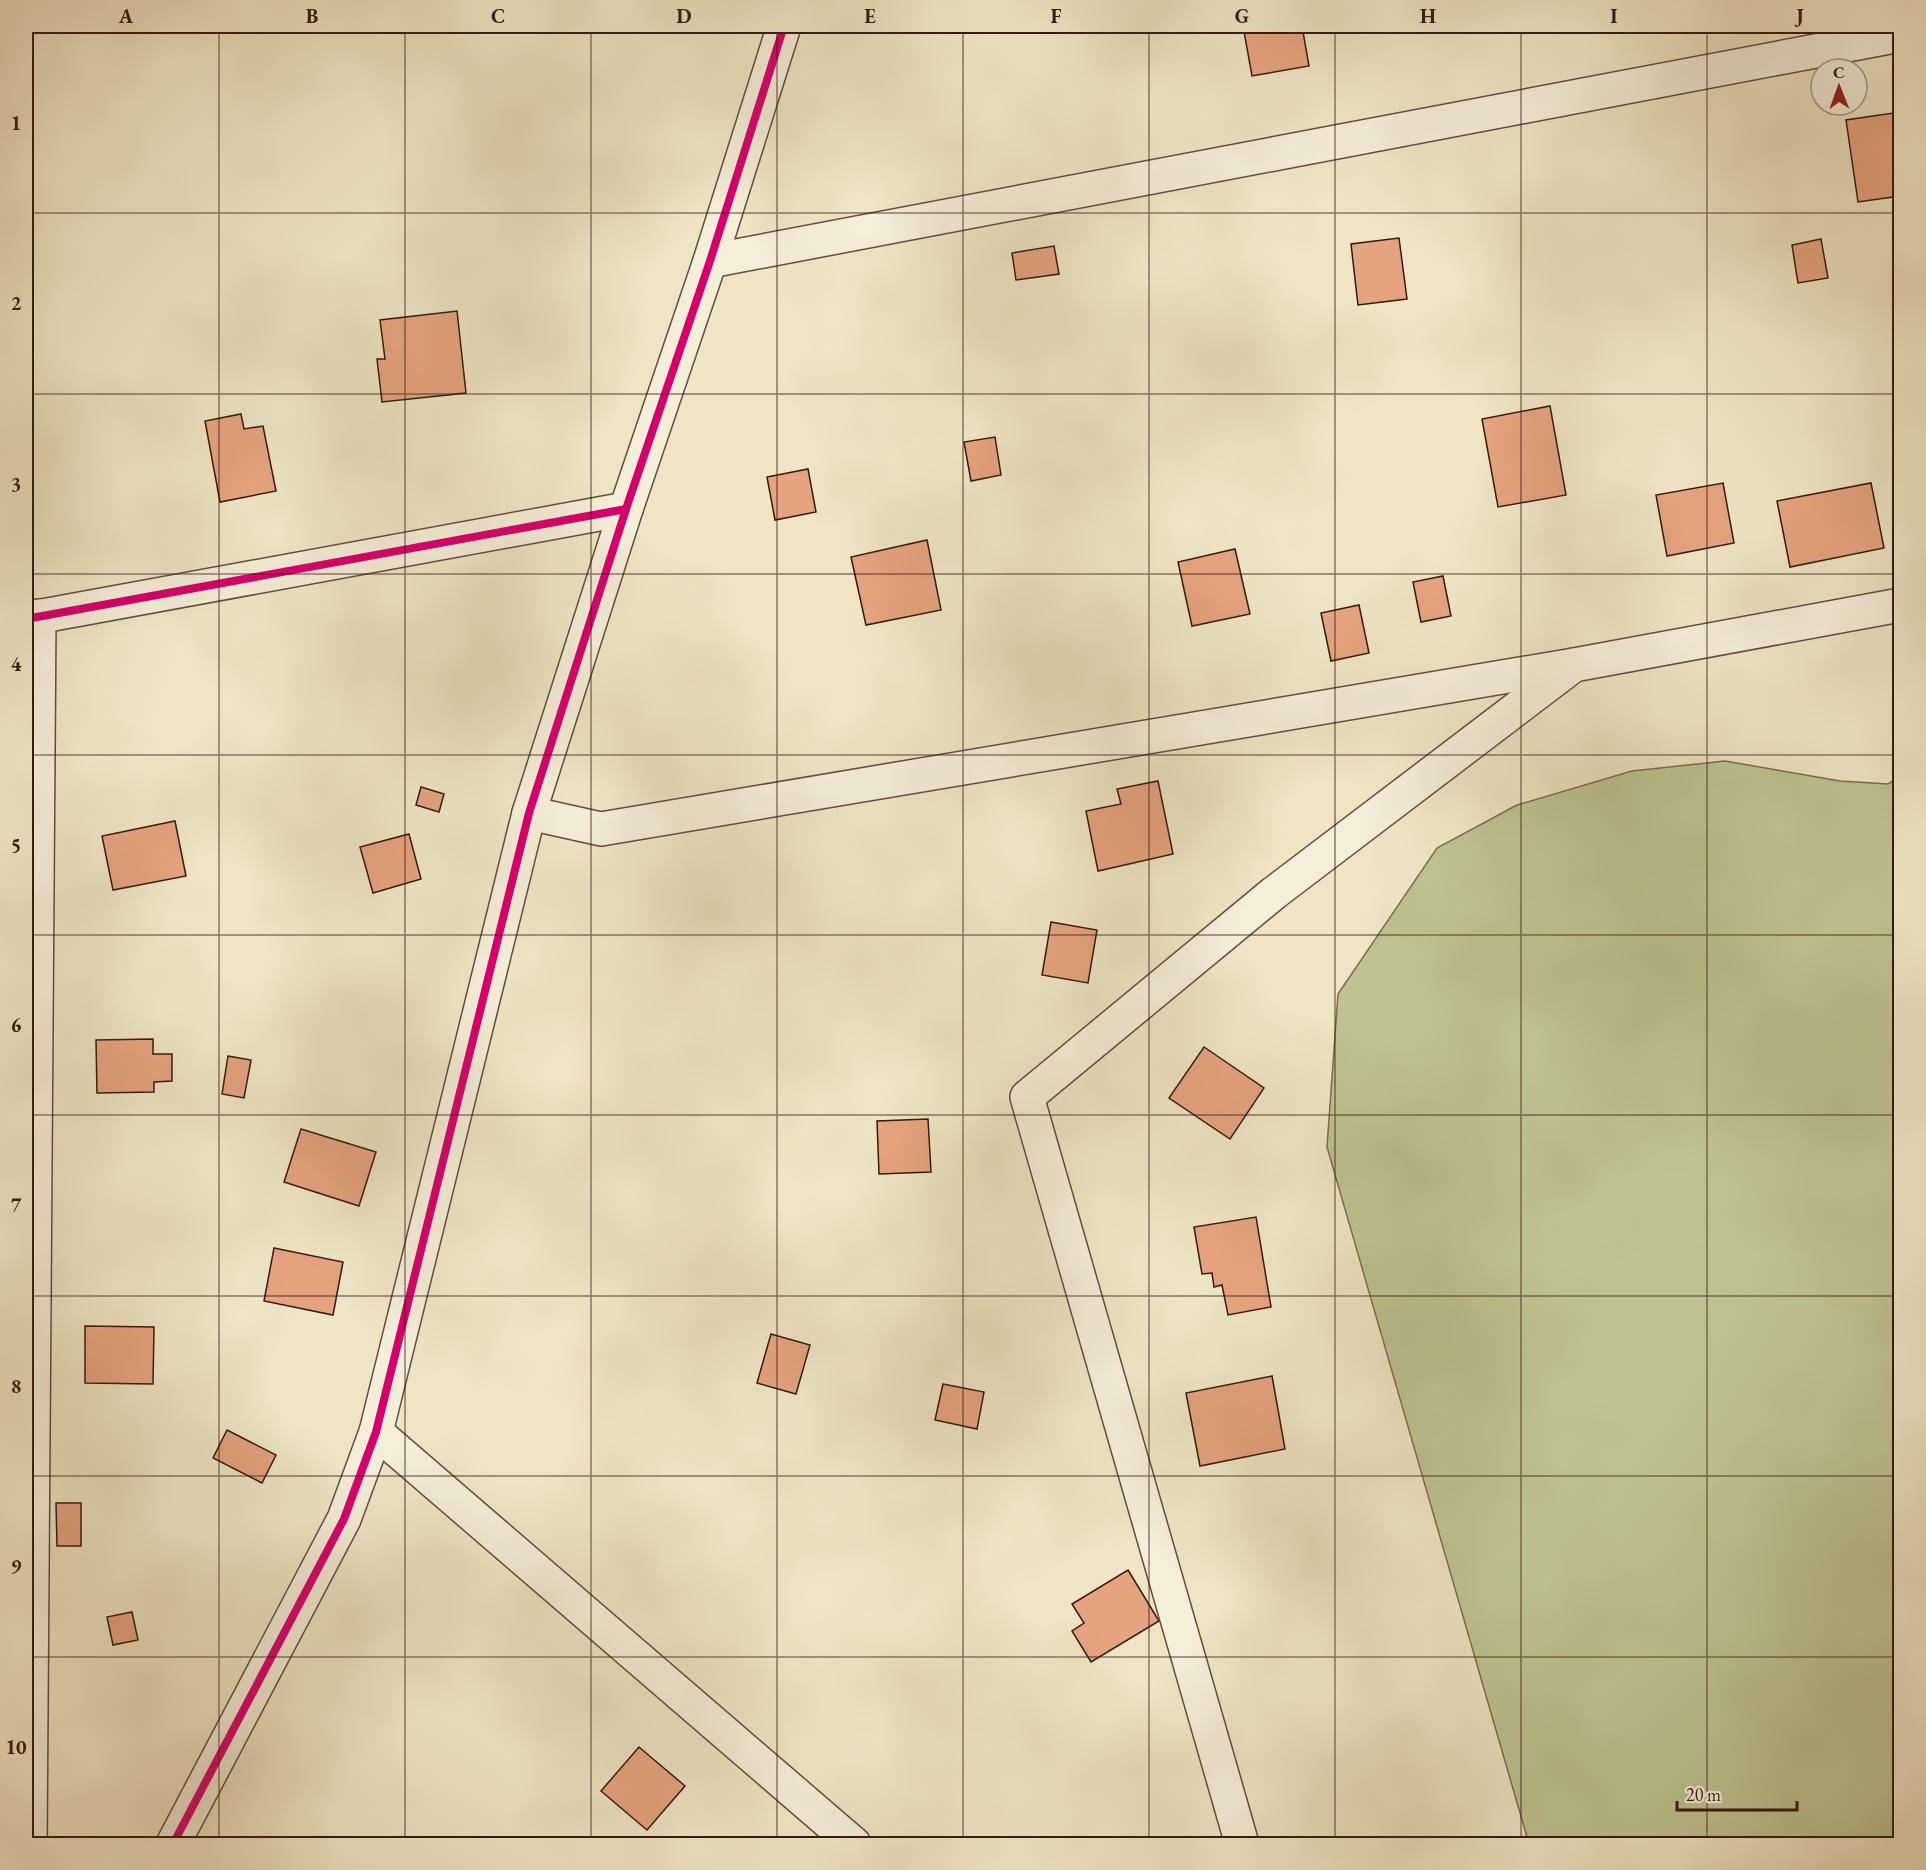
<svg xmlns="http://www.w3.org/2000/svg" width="1926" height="1870" font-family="'EB Garamond',serif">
<rect width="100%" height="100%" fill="#efe5c4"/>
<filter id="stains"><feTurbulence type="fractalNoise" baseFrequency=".00333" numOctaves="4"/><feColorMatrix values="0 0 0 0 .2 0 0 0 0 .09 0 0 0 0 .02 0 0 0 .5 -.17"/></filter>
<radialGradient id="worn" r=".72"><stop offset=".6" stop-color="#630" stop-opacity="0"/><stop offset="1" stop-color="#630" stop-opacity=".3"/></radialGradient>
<polygon fill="#bec391" stroke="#786e51" stroke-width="1.5" points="1725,761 1840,781 1888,784 1900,777 1900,1844 1529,1844 1327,1147 1338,994 1437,848 1517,805 1632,771"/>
<g fill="#e6a37f" stroke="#331a11" stroke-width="1.5">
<polygon points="1243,26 1302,26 1309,66 1252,76"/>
<polygon points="1900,112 1900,196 1858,202 1846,120"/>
<polygon points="1399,238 1407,299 1358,305 1351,244"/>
<polygon points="1821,239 1828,278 1798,283 1792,245"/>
<polygon points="1054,246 1059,274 1016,280 1012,253"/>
<polygon points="457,311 466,393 382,402 377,359 385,359 380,320"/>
<polygon points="1550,406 1566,495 1498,507 1482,419"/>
<polygon points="241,414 244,429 263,426 276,491 220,502 205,421"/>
<polygon points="995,437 1001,475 971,481 964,442"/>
<polygon points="808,469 816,512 775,520 767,477"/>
<polygon points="1723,483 1734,543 1667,556 1656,495"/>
<polygon points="1871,483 1884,548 1790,567 1777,501"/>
<polygon points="927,540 941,610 866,625 851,557"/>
<polygon points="1235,549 1250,614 1192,626 1178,562"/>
<polygon points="1443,576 1451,616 1421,622 1413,582"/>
<polygon points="1359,605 1369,653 1331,661 1321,613"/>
<polygon points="1158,781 1173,854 1098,871 1086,811 1121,804 1117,789"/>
<polygon points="421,787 444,794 439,812 416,805"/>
<polygon points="175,821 186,876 113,890 102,836"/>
<polygon points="409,834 421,879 373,893 360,847"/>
<polygon points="1051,922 1097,930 1088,983 1042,975"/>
<polygon points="153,1039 153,1054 172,1054 172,1081 154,1082 154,1092 97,1093 96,1040"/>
<polygon points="1204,1047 1264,1088 1230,1139 1169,1098"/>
<polygon points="228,1056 251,1060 244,1098 222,1094"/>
<polygon points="928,1119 931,1172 879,1174 877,1121"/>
<polygon points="301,1129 376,1152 359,1206 284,1182"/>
<polygon points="1256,1217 1271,1307 1228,1315 1222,1285 1214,1287 1212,1273 1202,1274 1194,1227"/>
<polygon points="274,1248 343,1262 333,1315 264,1301"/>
<polygon points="85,1326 154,1327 153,1384 85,1383"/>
<polygon points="771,1334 810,1345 796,1394 757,1383"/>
<polygon points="1272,1376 1285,1449 1200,1466 1186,1393"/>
<polygon points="943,1384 984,1392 977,1429 935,1420"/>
<polygon points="227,1430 276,1455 262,1483 213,1458"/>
<polygon points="56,1503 81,1503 81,1546 57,1546"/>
<polygon points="1128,1570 1159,1621 1091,1662 1072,1631 1084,1623 1072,1604"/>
<polygon points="132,1612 138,1640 113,1645 107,1617"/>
<polygon points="639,1747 685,1786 647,1830 601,1791"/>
</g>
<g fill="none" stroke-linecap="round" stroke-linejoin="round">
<g stroke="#624d3e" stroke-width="36">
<g id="minor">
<polyline points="710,261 1900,35"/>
<polyline points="26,619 626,509"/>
<polyline points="529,813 601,829 1574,665 1900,605"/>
<polyline points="376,1432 854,1844"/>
<polyline points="30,1844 39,616"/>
<polyline points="173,1844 344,1519 376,1432 529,813 626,509 710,261 784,26"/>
<polyline points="1242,1844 1027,1097 1274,893 1574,665"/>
</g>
</g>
<use href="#minor" stroke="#f5eed9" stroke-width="33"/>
<g stroke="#f5eed9" stroke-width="11">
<g id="cycleway">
<polyline points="26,619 626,509"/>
<polyline points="173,1844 344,1519 376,1432 529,813 626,509 710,261 784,26"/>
</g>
</g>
<use href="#cycleway" stroke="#d6006c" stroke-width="8"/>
</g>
<path fill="none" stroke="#331a11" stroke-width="1.5" stroke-opacity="0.55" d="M219,26V1844M405,26V1844M591,26V1844M777,26V1844M963,26V1844M1149,26V1844M1335,26V1844M1521,26V1844M1707,26V1844M26,213H1900M26,394H1900M26,574H1900M26,755H1900M26,935H1900M26,1115H1900M26,1296H1900M26,1476H1900M26,1657H1900"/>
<rect width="1926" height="1870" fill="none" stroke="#efe5c4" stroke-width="66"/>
<g transform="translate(1839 87) rotate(359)"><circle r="28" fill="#f5eed9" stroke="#a79989" stroke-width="1.5"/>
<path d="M0-4.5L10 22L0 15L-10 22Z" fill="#8f2418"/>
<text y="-9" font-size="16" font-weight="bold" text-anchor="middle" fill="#331a11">С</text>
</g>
<path d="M1677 1801v9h120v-9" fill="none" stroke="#331a11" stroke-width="3"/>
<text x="1686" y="1801" font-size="18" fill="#331a11" stroke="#f5eed9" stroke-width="4.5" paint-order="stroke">20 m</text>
<rect x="33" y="33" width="1860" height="1804" fill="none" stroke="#331a11" stroke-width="2"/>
<g font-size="20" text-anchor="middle" font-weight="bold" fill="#331a11">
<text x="126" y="23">A</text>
<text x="312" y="23">B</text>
<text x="498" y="23">C</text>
<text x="684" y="23">D</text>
<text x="870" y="23">E</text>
<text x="1056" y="23">F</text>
<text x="1242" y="23">G</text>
<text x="1428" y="23">H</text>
<text x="1614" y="23">I</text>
<text x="1800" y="23">J</text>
<text x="16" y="130">1</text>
<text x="16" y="310">2</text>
<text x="16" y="491">3</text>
<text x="16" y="671">4</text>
<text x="16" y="852">5</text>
<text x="16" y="1032">6</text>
<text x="16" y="1212">7</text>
<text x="16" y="1393">8</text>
<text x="16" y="1573">9</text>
<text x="16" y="1754">10</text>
</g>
<rect width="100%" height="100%" filter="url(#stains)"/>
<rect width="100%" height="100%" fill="url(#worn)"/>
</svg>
